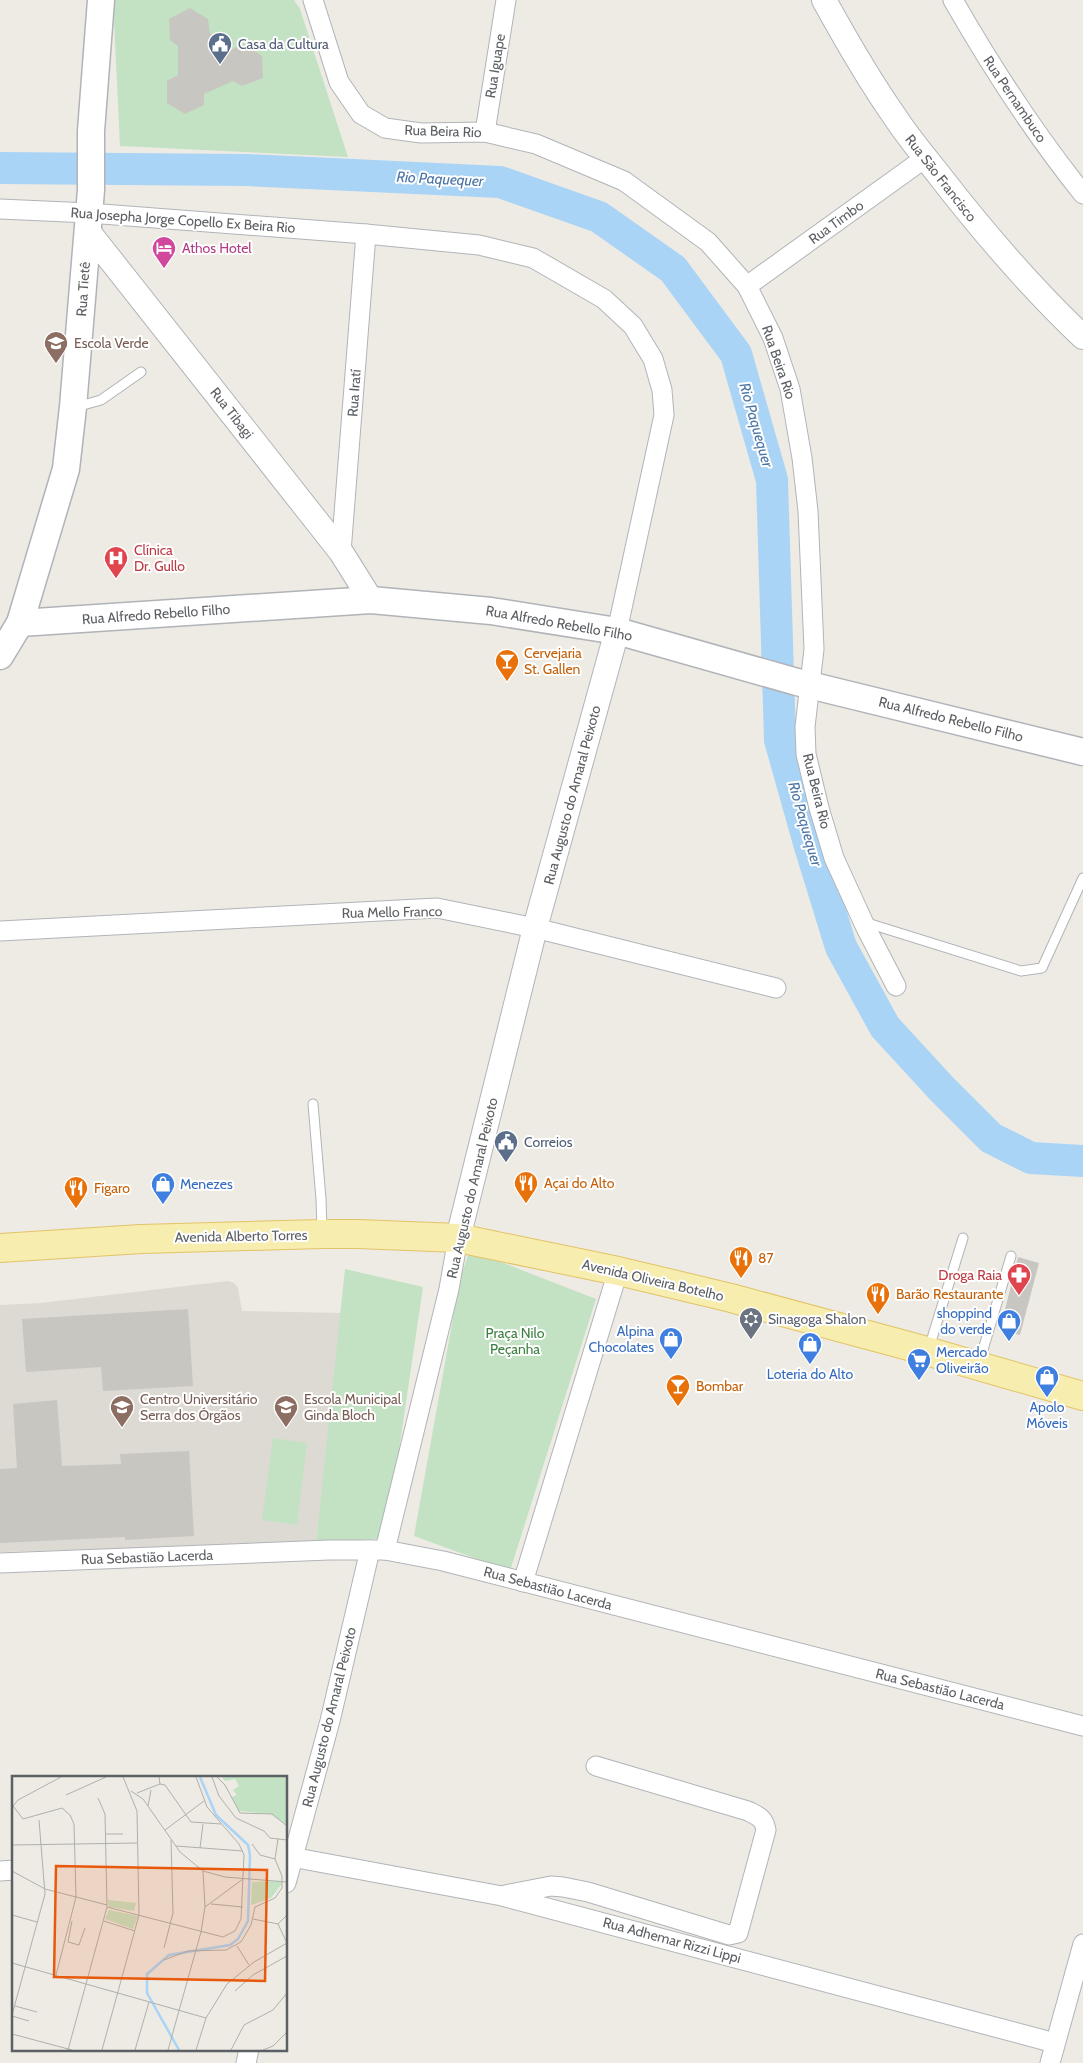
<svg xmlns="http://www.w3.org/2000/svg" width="1083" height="2063" font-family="Cabin,sans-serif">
<rect width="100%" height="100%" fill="#edebe4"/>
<polygon fill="#dcdad2" points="228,1281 234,1283 238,1288 242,1311 342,1313 316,1543 0,1552 0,1305 41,1303"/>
<g fill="#c3e2c3">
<polygon points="113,0 294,0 300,9 348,157 120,146"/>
<polygon points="470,1250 596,1299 510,1571 414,1536 460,1279"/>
<polygon points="345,1269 423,1287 386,1538 316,1543"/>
<polygon points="273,1438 307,1443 297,1525 262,1520"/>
</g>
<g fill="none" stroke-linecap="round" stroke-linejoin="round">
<polyline stroke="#aad4f6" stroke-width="32" points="0,168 246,170 500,182 599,217 673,269 736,354 772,480 780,740 809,843 841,947 885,1027 942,1089 991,1138 1031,1158 1083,1161"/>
</g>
<g fill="#c8c6c0">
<polygon points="190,8 208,19 210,33 230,50 244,44 262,56 263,78 242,86 233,81 204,94 204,105 185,114 167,103 167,81 178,75 178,46 170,40 169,19"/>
<polygon points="1018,1257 1039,1263 1020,1335 1000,1330"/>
<polygon points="188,1309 193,1386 103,1391 101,1367 26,1372 22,1319"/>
<polygon points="57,1400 62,1466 121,1464 120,1454 189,1451 194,1536 125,1540 125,1537 0,1543 0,1469 17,1468 13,1404"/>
</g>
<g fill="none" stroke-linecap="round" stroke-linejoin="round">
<g stroke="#b1b4b8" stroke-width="11">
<g id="service">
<polyline points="76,407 101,400 141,372"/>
<polyline points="864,922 1021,971 1042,968 1083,878"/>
<polyline points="313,1104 321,1199 322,1230"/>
<polyline points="929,1348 963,1238"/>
<polyline points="979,1363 1011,1256"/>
</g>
</g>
<g stroke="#b1b4b8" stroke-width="21">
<g id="minor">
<polyline points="313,0 339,82 361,114 385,128 421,133 485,132 536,144 624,181 708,242 747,286 773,338 790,389 802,458 808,511 814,649 805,727 806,754 819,808 834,858 866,928 896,986"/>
<path d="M953,0C992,68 1034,133 1083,194"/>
<polyline points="485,132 506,0"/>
<polyline points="0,209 89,213 366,234 479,245 533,258 604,299 633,326 653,359 662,390 664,415 617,631"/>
<polyline points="747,286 925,158"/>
<polyline points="341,552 366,234"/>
<polyline points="0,931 437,908 535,928 776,988"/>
<polyline points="385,1550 449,1289 458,1238"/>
<polyline points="0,1563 329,1550 385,1550 443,1561 1083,1726"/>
<polyline points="523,1582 618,1271"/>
<polyline points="286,1856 502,1896 1055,2043"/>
<polyline points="0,1871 14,1870"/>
<polyline points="286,1883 330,1721 370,1550"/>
<path d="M505,1895L551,1886L563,1887L588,1892L729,1935L738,1933L766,1830C764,1818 758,1816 748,1811L596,1766"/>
<polyline points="246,2063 249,2049"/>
<polyline points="1050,2063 1083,1944"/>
</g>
</g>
<g stroke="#b1b4b8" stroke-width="26">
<g id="tertiary">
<path d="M824,0C846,40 869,80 895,117C908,137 924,156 939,175C984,233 1029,286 1083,337"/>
<polyline points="87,230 341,552 371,600"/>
<polyline points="458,1238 535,928 617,631"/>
</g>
</g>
<g stroke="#b0b3b7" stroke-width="29">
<g id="secondary">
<polyline points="20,623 371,600 491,611 617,631 797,682 1083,752"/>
<polyline points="0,656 20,623 66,469 73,407 91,190 91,131 101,0"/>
</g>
</g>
<g stroke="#e3c367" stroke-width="30">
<polyline id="primary" points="0,1248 141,1239 322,1234 358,1234 458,1238 618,1271 731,1298 916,1348 1083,1396"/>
</g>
<use href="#service" stroke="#fff" stroke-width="9"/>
<use href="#minor" stroke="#fff" stroke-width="19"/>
<use href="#tertiary" stroke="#fff" stroke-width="24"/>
<use href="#secondary" stroke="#fff" stroke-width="26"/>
<use href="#primary" stroke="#f7edaf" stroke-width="28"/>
</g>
<defs>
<g id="civic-pin" transform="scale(1.25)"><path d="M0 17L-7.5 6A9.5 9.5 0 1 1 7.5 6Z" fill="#5c6f8a" stroke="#fff"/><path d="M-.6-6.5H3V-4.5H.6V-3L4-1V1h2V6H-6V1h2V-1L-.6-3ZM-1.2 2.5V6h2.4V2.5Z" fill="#fff"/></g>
<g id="hotel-pin" transform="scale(1.25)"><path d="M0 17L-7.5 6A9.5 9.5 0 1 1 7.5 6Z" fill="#d1479c" stroke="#fff"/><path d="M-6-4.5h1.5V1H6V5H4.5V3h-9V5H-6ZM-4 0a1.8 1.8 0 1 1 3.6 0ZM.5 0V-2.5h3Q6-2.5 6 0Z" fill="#fff"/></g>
<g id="school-pin" transform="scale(1.25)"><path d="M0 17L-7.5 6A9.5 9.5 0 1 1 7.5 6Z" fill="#8d6e63" stroke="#fff"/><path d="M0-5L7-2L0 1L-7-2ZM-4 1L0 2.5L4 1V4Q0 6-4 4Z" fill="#fff"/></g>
<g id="hospital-pin" transform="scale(1.25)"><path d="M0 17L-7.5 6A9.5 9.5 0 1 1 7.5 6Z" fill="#e0444e" stroke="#fff"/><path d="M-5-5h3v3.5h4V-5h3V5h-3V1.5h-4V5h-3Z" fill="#fff"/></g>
<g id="bar-pin" transform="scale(1.25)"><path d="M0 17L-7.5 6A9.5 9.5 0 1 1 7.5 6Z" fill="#e8710a" stroke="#fff"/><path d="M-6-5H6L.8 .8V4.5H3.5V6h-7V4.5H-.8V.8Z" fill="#fff"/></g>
<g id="restaurant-pin" transform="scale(1.25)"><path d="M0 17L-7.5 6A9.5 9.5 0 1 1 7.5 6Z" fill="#e8710a" stroke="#fff"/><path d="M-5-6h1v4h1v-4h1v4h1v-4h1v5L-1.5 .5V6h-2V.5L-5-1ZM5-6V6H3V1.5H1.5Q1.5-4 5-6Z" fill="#fff"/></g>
<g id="shop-pin" transform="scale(1.25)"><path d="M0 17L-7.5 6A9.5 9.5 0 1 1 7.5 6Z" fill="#3f7fe0" stroke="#fff"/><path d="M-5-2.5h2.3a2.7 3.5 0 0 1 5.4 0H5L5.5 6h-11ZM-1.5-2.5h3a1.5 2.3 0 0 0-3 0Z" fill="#fff"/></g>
<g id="pharmacy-pin" transform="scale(1.25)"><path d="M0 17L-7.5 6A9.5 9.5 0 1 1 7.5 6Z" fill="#e0444e" stroke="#fff"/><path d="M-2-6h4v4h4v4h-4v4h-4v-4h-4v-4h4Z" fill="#fff"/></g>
<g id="synagogue-pin" transform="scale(1.25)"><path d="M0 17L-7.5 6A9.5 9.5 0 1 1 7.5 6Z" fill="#6b7280" stroke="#fff"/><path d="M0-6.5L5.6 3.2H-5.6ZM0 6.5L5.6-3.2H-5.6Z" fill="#fff"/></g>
<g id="supermarket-pin" transform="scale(1.25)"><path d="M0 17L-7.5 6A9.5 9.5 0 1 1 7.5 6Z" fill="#3f7fe0" stroke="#fff"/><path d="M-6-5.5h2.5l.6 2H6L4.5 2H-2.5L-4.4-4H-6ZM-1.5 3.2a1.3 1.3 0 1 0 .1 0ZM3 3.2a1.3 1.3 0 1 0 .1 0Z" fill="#fff"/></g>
<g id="university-pin" transform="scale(1.25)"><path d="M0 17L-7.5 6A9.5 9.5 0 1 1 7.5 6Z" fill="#8d6e63" stroke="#fff"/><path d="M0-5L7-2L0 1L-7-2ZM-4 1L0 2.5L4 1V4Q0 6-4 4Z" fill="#fff"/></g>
</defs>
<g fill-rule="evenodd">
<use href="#civic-pin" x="220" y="44"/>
<use href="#hotel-pin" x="164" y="248"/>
<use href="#school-pin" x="56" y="343"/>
<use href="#hospital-pin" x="116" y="558"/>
<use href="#bar-pin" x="507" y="661"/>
<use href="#civic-pin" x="506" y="1142"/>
<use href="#restaurant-pin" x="526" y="1183"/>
<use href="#shop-pin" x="163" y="1184"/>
<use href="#restaurant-pin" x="76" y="1188"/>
<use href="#restaurant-pin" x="741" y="1258"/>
<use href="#pharmacy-pin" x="1019" y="1275"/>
<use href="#restaurant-pin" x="878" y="1294"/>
<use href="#synagogue-pin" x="751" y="1319"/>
<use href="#shop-pin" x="1009" y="1321"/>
<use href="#shop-pin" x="671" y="1339"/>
<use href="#shop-pin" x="810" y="1344"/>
<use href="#supermarket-pin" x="919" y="1360"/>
<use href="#shop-pin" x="1047" y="1377"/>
<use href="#bar-pin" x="678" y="1386"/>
<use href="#university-pin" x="122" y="1407"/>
<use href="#school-pin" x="286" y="1407"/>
</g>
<g text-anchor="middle" stroke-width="4" stroke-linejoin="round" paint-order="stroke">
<g font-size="14" fill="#4e5e75" stroke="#fff" text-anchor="start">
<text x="238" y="49">Casa da Cultura</text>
<text x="524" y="1147">Correios</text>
</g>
<g font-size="14" fill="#5c5f63" stroke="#fff">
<text transform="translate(495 66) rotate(-81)" y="5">Rua Iguape</text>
<text transform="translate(1015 99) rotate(56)" y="5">Rua Pernambuco</text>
<text transform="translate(443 131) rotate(2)" y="5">Rua Beira Rio</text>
<text transform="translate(941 178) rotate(52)" y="5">Rua São Francisco</text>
<text transform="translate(183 220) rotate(4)" y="5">Rua Josepha Jorge Copello Ex Beira Rio</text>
<text transform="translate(836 222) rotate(-36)" y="5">Rua Timbo</text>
<text transform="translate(83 289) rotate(-86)" y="5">Rua Tietê</text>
<text transform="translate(779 362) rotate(71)" y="5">Rua Beira Rio</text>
<text transform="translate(354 393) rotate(-86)" y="5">Rua Iratí</text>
<text transform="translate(232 413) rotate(52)" y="5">Rua Tibagi</text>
<text transform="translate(156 614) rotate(-4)" y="5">Rua Alfredo Rebello Filho</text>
<text transform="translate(559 623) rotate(10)" y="5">Rua Alfredo Rebello Filho</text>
<text transform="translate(951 719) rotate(14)" y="5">Rua Alfredo Rebello Filho</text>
<text transform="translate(817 791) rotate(76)" y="5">Rua Beira Rio</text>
<text transform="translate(572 795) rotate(-75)" y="5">Rua Augusto do Amaral Peixoto</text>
<text transform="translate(392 912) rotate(-1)" y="5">Rua Mello Franco</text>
<text transform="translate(472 1188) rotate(-77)" y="5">Rua Augusto do Amaral Peixoto</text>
<text transform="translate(241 1236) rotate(-1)" y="5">Avenida Alberto Torres</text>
<text transform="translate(653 1280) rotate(13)" y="5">Avenida Oliveira Botelho</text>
<text transform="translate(147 1557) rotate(-2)" y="5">Rua Sebastião Lacerda</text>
<text transform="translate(548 1588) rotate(15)" y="5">Rua Sebastião Lacerda</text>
<text transform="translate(940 1689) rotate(14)" y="5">Rua Sebastião Lacerda</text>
<text transform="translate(329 1717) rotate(-76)" y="5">Rua Augusto do Amaral Peixoto</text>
<text transform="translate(672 1940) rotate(15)" y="5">Rua Adhemar Rizzi Lippi</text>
</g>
<g font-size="14" fill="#b23c85" stroke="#fff" text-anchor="start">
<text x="182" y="253">Athos Hotel</text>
</g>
<g font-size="14" fill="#785e54" stroke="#fff" text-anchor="start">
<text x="74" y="348">Escola Verde</text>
<text x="140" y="1404">Centro Universitário<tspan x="140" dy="16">Serra dos Órgãos</tspan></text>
<text x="304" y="1404">Escola Municipal<tspan x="304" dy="16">Ginda Bloch</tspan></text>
</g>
<g font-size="14" fill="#be3a42" stroke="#fff" text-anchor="start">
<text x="134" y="555">Clínica<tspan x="134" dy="16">Dr. Gullo</tspan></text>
<text x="1002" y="1280" text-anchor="end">Droga Raia</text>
</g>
<g font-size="14" fill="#c56008" stroke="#fff" text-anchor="start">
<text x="524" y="658">Cervejaria<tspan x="524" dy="16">St. Gallen</tspan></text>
<text x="544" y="1188">Açai do Alto</text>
<text x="94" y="1193">Fígaro</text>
<text x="758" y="1263">87</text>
<text x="896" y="1299">Barão Restaurante</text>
<text x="696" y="1391">Bombar</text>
</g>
<g font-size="14" fill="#366cbe" stroke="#fff" text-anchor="start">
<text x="180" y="1189">Menezes</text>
<text x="992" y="1318" text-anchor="end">shoppind<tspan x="992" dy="16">do verde</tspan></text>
<text x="654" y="1336" text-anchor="end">Alpina<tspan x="654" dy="16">Chocolates</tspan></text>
<text x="936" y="1357">Mercado<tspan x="936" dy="16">Oliveirão</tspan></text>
<text x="810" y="1379" text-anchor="middle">Loteria do Alto</text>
<text x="1047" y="1412" text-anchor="middle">Apolo<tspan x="1047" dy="16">Móveis</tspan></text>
</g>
<g font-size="14" fill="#5b616d" stroke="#fff" text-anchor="start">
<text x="768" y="1324">Sinagoga Shalon</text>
</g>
<g font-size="14" fill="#3d8042" stroke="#fff">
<text x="515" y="1338">Praça Nilo<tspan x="515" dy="16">Peçanha</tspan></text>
</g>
<g font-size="15" font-style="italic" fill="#4a75a6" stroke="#fff">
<text transform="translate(440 179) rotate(3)" y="5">Rio Paquequer</text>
<text transform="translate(756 425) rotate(74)" y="5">Rio Paquequer</text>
<text transform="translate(805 824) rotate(74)" y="5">Rio Paquequer</text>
</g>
</g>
<g transform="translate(12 1776)">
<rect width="275" height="275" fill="#edebe4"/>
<path d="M210,1H275V49L259,38L227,35L220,21L225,19L221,14L227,10L223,3L213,5ZM240,106L266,105L271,106L259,122L239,129ZM96,124L124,127L122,135L97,131ZM97,134L126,140L121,153L93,143Z" fill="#c3e2c3"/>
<path fill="none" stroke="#aad4f6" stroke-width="2.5" d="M167,274L135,217V198L157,179L218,169L226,163L236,145L238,79L236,69L204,39L188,1"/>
<path fill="none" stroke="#afafac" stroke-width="1" d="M147,1L148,8L153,9L179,46L209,48M200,1L207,20L224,42L252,55L258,62L275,64M205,1L213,9L228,37L260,38L275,50M119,15L131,23L168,76L191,95L213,101L275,106M125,17L148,8M54,19L94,1M136,30L139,14M153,54L192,25M94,58H111M240,68L248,79L263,83M1,69L125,67M164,70L231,75M188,72L191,48M263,83L266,63M0,95L33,113L95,129M199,128L231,131M95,131L211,161L223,155L229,143L232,79L227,68L195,31L184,1M193,131L231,103M0,139L25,146M241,143L266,148M60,145L56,166L67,169L73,152M92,145L123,155M275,167L266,148L275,139M225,170L237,189M152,172L161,137L159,64M152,184L176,175L214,174L229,166L239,149L243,131L263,122L270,112V100L263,83M0,187L194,242M44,199L64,121L62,48L58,39L50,32L11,43L1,30L6,24L49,1M223,215L241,199L275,180M3,230L25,236M0,239L33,118L27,44M0,240L17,245M0,258L60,274M56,274L95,131L93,38L86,22M90,274L127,139L125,35L111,1M123,274L137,226M156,274L189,156L193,131L191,95M184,274L194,242L215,208L242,186L275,167M219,274L232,249L261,234L275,217M251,274L261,270L275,256"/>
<path fill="#e8590c" fill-opacity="0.15" stroke="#e8590c" stroke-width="2.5" d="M44,90L255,94L253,205L42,201Z"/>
<rect width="275" height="275" fill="none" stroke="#5c5f63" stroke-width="2.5"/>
</g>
</svg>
